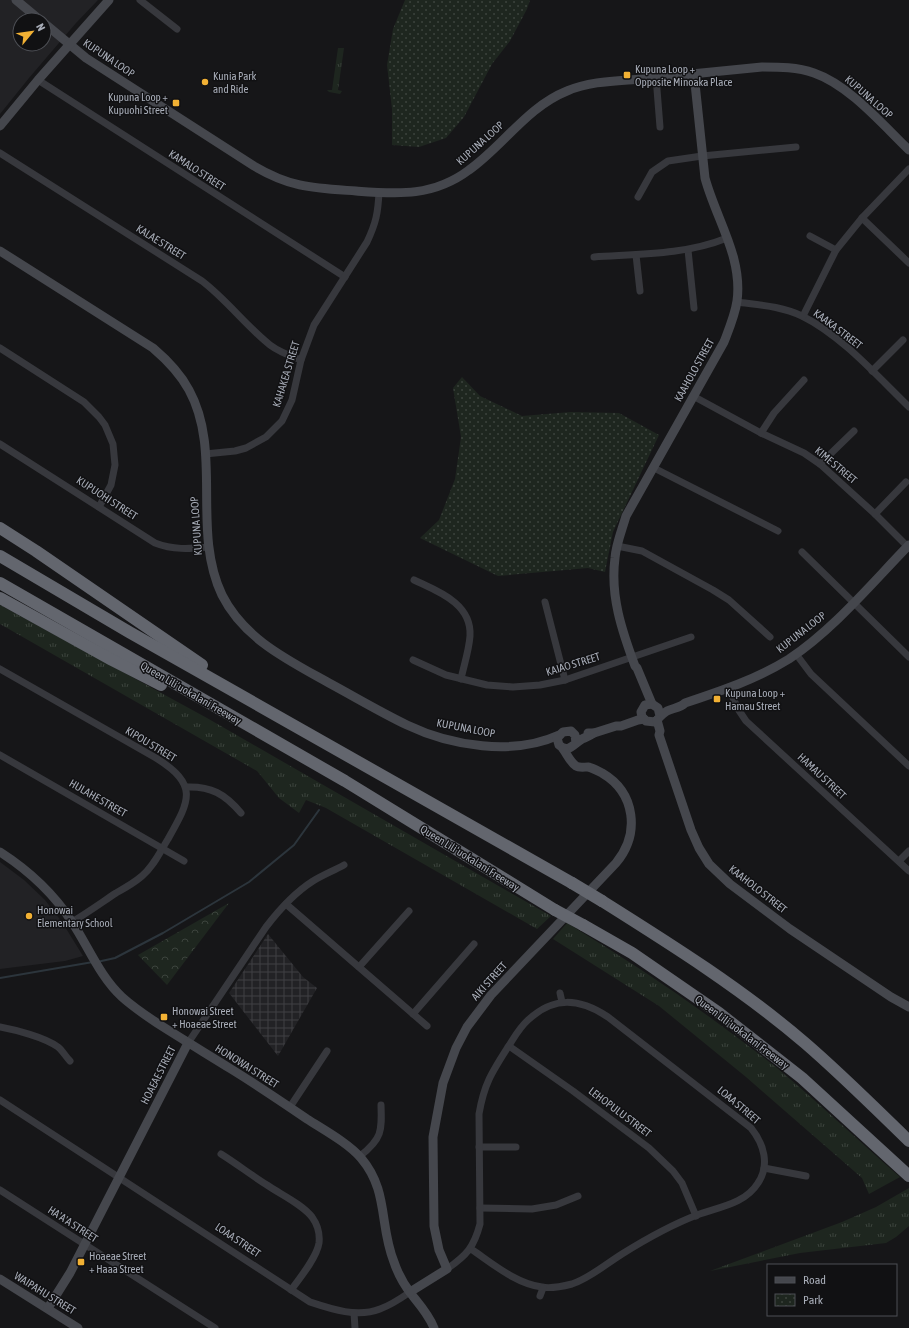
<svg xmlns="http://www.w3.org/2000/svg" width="909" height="1328" font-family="'Asap Condensed',sans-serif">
<defs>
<pattern id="industrial-grid" width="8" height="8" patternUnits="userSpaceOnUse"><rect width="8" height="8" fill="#222225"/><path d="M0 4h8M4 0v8" fill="none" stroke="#3f3f43"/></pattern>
<pattern id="grass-tufts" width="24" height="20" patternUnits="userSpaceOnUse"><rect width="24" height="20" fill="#1e261f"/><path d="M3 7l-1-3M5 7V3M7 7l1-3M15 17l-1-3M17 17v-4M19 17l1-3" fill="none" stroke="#3c433d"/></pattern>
<pattern id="forest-crowns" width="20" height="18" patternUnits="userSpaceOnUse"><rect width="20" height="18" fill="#1e261f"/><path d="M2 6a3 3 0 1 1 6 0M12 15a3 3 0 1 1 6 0" fill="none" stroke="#3c433d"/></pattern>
<pattern id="park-dots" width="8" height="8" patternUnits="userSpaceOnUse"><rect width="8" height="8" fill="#1e261f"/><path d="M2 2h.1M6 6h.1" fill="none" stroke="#3c433d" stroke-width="1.8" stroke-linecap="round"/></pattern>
</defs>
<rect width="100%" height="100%" fill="#161618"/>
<g fill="#222225" fill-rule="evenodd">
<path d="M0,0H98L76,23L29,78L0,114ZM20,20H44V44H20Z"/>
<polygon points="0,862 24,880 45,900 62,922 83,956 65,961 0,969"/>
</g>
<polygon fill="url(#industrial-grid)" points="268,934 303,977 317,988 278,1056 229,993"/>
<g fill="url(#grass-tufts)">
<polygon points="338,48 344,48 338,90 342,91 340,94 329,92 327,90 332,90"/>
<polygon points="0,605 207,718 551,916 537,929 326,808 306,800 299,813 279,798 257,771 0,624"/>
<path d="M567,923C640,967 710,1015 777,1068C819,1103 859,1141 900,1177L869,1194L862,1178L746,1077L659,1006L553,939Z"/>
<polygon points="909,1188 909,1226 896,1237 886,1243 800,1253 710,1271 842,1222 876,1207"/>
</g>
<polygon fill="url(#forest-crowns)" points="229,903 167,985 138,955"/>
<g fill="url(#park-dots)">
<polygon points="405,0 530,0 527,9 510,41 492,64 464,117 446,138 419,147 392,145 392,109 387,65 393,29"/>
<polygon points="462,377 480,396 522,416 571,412 619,413 659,435 613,532 605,572 588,568 498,576 420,538 439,520 455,479 461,437 453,388"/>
</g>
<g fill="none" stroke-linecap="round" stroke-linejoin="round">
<g stroke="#2c353c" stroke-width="2">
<polyline points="97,962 115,958 163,933 249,882 294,845 319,810"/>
<polyline points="0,978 93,962"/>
</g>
<g stroke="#37383d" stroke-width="7">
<polyline points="140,0 177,29"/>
<polyline points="656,77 660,127"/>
<polyline points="38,80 345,277"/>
<path d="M0,153L202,281C227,300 246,326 270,345C279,352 290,356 301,360"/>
<polyline points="638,197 652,172 668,161 702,156 796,147"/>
<polyline points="862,218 909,263"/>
<polyline points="810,236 836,250"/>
<polyline points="688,250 694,308"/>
<polyline points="636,255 640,291"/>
<path d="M594,257C638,254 685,255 727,238"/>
<path d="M737,302C759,305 781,306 802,316C841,335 878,377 909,407"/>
<polyline points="803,316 836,250 862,218 909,169"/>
<polyline points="0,348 84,402 99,417 105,425 113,444 115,465 111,485 99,507"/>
<polyline points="872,371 903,340"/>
<polyline points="693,396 761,433 804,453 820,464 875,514 909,548"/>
<polyline points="761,433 774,413 804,380"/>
<path d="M0,444L155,543C173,550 189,549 208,547"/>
<path d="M205,454L235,451L246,448L266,437L282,421L292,400L301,360L314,325L367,242C376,223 378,213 379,192"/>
<polyline points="820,464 854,431"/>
<polyline points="654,468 778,531"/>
<polyline points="875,514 906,482"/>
<polyline points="617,546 642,551 713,590 729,600 770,637"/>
<polyline points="802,552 909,657"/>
<path d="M414,580C437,591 472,603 470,636C469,650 464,665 461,679"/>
<polyline points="545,602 565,680"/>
<polyline points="796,654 811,674 909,766"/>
<polyline points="413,660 446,675 487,685 513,687 540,685 565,680 691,637"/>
<path d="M0,669L156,758C199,785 190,800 168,839C160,852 154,866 142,876C134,883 125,888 116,893C101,903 87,913 72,922"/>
<polyline points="729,689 738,709 746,721 909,871"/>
<polyline points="0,755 184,861"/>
<path d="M186,787C211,786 225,794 241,813"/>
<polyline points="899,861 909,851"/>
<polyline points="286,904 427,1026"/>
<polyline points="359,967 409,911"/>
<polyline points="560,993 562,1002"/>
<polyline points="413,1014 474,944"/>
<path d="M0,1027C16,1030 44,1037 58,1047C62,1050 66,1057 70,1061"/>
<path d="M188,1043L266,927C279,910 294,893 313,881C323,875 333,871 344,865"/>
<polyline points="509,1046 573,1091 649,1148 673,1171 682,1183 696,1216"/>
<path d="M0,1100L310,1302C331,1309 357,1318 380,1309C391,1305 400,1299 410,1292"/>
<polyline points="290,1107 327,1051"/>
<polyline points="479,1147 516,1147"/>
<path d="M221,1154C237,1164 251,1175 267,1185C280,1194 302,1204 312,1217C317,1224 320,1234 319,1243C317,1257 300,1278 291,1290"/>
<path d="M360,1156C382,1139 382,1131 381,1105"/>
<polyline points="764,1168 806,1176"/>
<polyline points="0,1190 215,1328"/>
<polyline points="480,1208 532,1209 556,1205 578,1196"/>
<path d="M447,1269C467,1255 474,1247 480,1224L479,1114C484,1084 492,1072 508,1047C514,1038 519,1028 528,1020C554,996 579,998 608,1017L751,1128C764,1144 770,1165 758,1183C745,1204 719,1207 697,1215C671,1225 646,1239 622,1254C606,1264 590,1278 572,1284C564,1286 551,1289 542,1287C516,1284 492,1263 471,1249"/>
<polyline points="540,1296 543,1288"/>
<polyline points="354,1313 355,1328"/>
</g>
<g stroke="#45474d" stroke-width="9">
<polyline points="16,0 40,20"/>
<path d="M44,23L86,58L254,166C291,188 314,188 356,191C398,194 433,197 469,170C503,146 527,107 567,91C590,81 617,81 641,79C682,75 722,71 762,67C780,67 797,67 814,73C849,85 882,124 909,150"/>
<polyline points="0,126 38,80 109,0"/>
<path d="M0,251L153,348C167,360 180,373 189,390C223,452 191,530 222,595C244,639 288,660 329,683C355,697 380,712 407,725C451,746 513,756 559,735"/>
<path d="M652,704L637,668L635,666C622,631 610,596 615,558C616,544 622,530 626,516L724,342C729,329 735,315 737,301C743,257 716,219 705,178L694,74"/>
<path d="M660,716L658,708L652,704L645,705L641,712L642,717L646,721L655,722C659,718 662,714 667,711C673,708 680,708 685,703C721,691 757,679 789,659C834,629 871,584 909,545"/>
<polyline points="657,720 660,731 659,735 691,830 699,848 709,864 730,884 790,929 891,997 909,1007"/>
<polyline points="588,733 594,733 616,726 621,726 638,720 644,719"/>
<path d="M576,743L575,735L571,731L563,732L557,738L559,745C569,754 573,744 582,739C586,737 590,736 594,733"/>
<path d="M0,852C28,870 54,894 72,922C88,946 100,977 122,997C133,1007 145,1015 157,1023C182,1039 207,1054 231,1069C257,1085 282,1102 307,1119C324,1130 348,1143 361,1158C389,1191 379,1225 394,1262C398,1274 404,1285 412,1295C420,1305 429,1315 434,1328"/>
<polyline points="0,1279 78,1328"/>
<path d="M410,1292L447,1269L439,1250L434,1226L433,1137L443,1083L456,1048L467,1027L491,995L616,863C640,834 636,793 602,773C598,771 593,768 588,767C584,767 579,768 576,766C570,762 567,754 563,749"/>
<polyline points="48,1308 70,1273 188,1043"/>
</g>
<g stroke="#63666e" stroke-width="12">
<polyline points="0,528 36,551 202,665"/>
<polyline points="0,556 129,632 572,883"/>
<polyline points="0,583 345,781 555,910"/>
<polyline points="0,598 112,660 161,685"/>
<path d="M602,901C672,945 742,989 805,1043C841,1074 875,1108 909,1141"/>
<polyline points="583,925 632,953 719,1013 802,1078 909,1176"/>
</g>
<g stroke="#63666e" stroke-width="12">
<polyline points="572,883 602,901"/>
<polyline points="555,910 583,925"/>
</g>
</g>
<g fill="#f2b134" stroke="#111113" stroke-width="1.5">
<rect x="623" y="71" width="8" height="8" rx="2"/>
<circle cx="205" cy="82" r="4"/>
<rect x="172" y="99" width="8" height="8" rx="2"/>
<rect x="713" y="695" width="8" height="8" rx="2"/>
<circle cx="29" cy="916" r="4"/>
<rect x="160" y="1013" width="8" height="8" rx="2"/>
<rect x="77" y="1258" width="8" height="8" rx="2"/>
</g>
<g text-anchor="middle" stroke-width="3" stroke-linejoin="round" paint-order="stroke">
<g font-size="11" fill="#a8adb8" stroke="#111113">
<text transform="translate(109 58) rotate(34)" y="4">KUPUNA LOOP</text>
<text transform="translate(869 97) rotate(41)" y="4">KUPUNA LOOP</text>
<text transform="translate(480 143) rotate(-42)" y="4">KUPUNA LOOP</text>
<text transform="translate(197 170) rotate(33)" y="4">KAMALO STREET</text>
<text transform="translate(161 242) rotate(32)" y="4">KALAE STREET</text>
<text transform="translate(838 329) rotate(37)" y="4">KAAKA STREET</text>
<text transform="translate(694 370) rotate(-61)" y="4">KAAHOLO STREET</text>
<text transform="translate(286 374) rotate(-73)" y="4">KAHAKEA STREET</text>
<text transform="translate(836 465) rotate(40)" y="4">KIME STREET</text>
<text transform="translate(107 498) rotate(33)" y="4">KUPUOHI STREET</text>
<text transform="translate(196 526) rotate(-94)" y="4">KUPUNA LOOP</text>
<text transform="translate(801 632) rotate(-38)" y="4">KUPUNA LOOP</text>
<text transform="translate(573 664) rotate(-17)" y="4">KAIAO STREET</text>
<text transform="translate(191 693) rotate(30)" y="4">Queen Liliʻuokalani Freeway</text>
<text transform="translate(466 728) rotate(11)" y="4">KUPUNA LOOP</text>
<text transform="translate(151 744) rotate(31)" y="4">KIPOU STREET</text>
<text transform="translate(822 776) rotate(43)" y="4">HAMAU STREET</text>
<text transform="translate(98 798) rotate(30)" y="4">HULAHE STREET</text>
<text transform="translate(470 858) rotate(32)" y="4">Queen Liliʻuokalani Freeway</text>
<text transform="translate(758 889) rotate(38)" y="4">KAAHOLO STREET</text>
<text transform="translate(489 981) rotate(-48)" y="4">AIKI STREET</text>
<text transform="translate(742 1032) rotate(37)" y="4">Queen Liliʻuokalani Freeway</text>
<text transform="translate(247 1066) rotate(32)" y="4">HONOWAI STREET</text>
<text transform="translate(158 1075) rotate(-63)" y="4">HOAEAE STREET</text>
<text transform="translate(739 1105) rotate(40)" y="4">LOAA STREET</text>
<text transform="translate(620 1112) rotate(37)" y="4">LEHOPULU STREET</text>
<text transform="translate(73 1224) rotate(33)" y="4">HA'A'A STREET</text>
<text transform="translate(238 1240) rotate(34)" y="4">LOAA STREET</text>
<text transform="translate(45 1293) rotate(32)" y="4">WAIPAHU STREET</text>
</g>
<g font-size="11" fill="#a8adb8" stroke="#111113" text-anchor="start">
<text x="635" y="73">Kupuna Loop +<tspan x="635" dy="13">Opposite Minoaka Place</tspan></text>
<text x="213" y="80">Kunia Park<tspan x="213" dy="13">and Ride</tspan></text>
<text x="168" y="101" text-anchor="end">Kupuna Loop +<tspan x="168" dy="13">Kupuohi Street</tspan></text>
<text x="725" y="697">Kupuna Loop +<tspan x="725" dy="13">Hamau Street</tspan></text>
<text x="37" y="914">Honowai<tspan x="37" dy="13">Elementary School</tspan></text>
<text x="172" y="1015">Honowai Street<tspan x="172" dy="13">+ Hoaeae Street</tspan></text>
<text x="89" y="1260">Hoaeae Street<tspan x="89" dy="13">+ Haaa Street</tspan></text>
</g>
</g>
<rect x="767" y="1264" width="130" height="52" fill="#111113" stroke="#4d4f55"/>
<rect x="775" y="1277" width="20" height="6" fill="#45474d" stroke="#4d4f55"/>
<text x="803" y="1284" font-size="12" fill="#a8adb8">Road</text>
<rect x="775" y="1294" width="20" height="12" fill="url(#park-dots)" stroke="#4d4f55"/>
<text x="803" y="1304" font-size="12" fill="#a8adb8">Park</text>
<g transform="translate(32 32) rotate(61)"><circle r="19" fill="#111113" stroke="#4d4f55"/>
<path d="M0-3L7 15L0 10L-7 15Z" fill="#f2b134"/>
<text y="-6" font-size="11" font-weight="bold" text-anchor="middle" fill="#a8adb8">N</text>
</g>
</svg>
